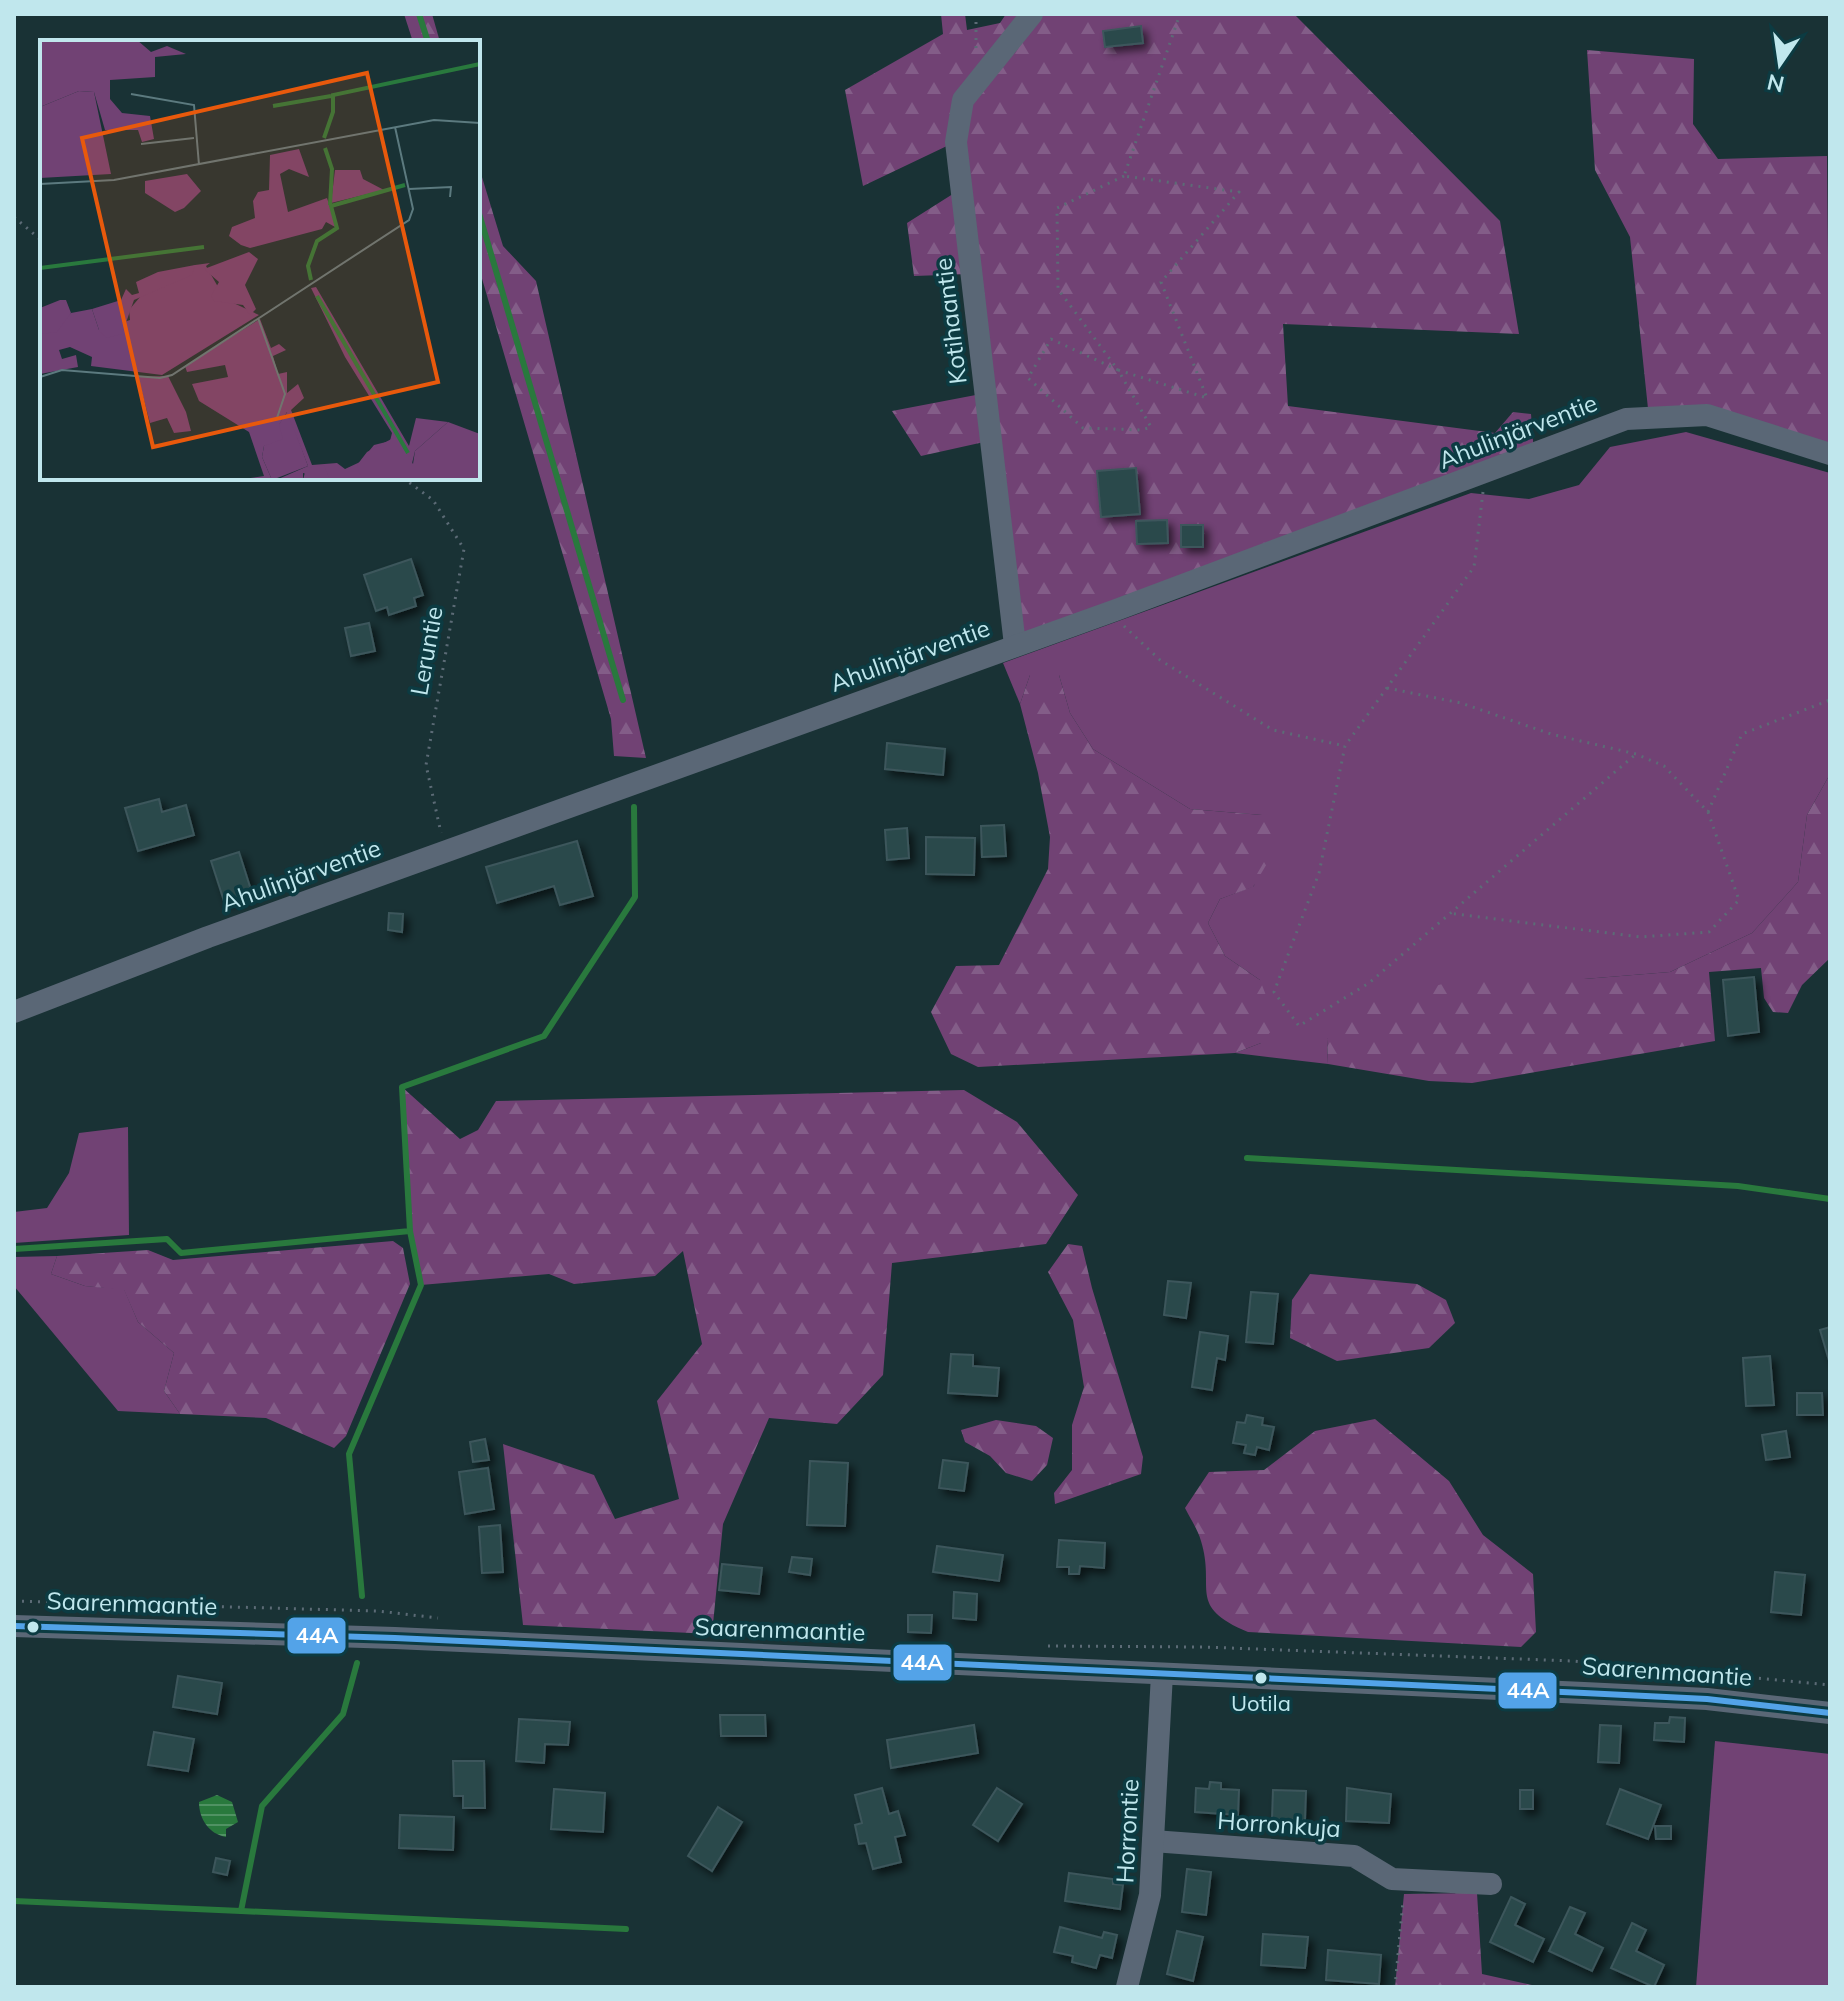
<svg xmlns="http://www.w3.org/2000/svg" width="1844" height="2001" font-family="Mulish,sans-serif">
<defs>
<pattern id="forest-firs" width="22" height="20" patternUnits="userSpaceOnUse" patternTransform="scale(2)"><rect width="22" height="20" fill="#714274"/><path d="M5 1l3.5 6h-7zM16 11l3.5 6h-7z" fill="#835d88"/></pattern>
<pattern id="water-rules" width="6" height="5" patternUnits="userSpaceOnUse" patternTransform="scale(2)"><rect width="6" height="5" fill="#29793d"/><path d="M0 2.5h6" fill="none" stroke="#509263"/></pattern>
<filter id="shadow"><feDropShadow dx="5" dy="5" stdDeviation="4" flood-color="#0009"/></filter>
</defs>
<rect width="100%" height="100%" fill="#193235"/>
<g fill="#714274">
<polygon points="1686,432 1830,473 1830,774 1807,815 1798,882 1752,933 1670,972 1584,979 1327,1039 1328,1064 1235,1053 1261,1043 1260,980 1225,956 1208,923 1220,899 1254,886 1262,815 1190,809 1093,749 1070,713 1059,675 1030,675 1020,704 1003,663 1471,493 1529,499 1579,485 1610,447"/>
<polygon points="128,1127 129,1235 14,1243 14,1212 47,1208 69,1173 79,1133"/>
<polygon points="57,1256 51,1274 85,1286 124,1289 138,1322 174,1353 164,1391 180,1414 118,1411 14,1286 14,1257"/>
<polygon points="1715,1741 1830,1754 1830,1987 1696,1987"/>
</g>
<g fill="url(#forest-firs)">
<polygon points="404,14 432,14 440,42 413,42"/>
<polygon points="941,14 965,14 967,30 1000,23 1006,14 1294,14 1500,221 1519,334 1283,324 1288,406 1495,433 1513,412 1531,414 1534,454 1005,641 984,442 921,456 892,411 981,394 970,274 914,276 907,223 956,192 949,145 863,186 845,90 943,34"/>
<polygon points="1587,50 1694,59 1693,124 1718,159 1827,156 1830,454 1707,415 1649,418 1630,237 1595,170"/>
<polygon points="478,164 503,246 536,281 646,758 614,756 611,719 478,265"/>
<polygon points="1030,675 1059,675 1070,713 1093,749 1190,809 1262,815 1277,847 1253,887 1220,899 1208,923 1225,956 1260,980 1277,1024 1261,1043 1235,1053 978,1067 951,1054 931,1012 956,966 999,965 1048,869 1050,837 1038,773 1020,704"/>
<polygon points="1830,774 1830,958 1802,985 1788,1013 1773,1012 1764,998 1761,968 1709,972 1715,1041 1472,1083 1429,1081 1328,1064 1327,1039 1365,1004 1458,980 1584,979 1670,972 1752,933 1798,882 1807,815"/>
<polygon points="402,1087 460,1139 478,1130 496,1101 964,1090 1017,1122 1078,1195 1046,1244 892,1263 883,1375 837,1424 769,1418 723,1524 712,1634 523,1625 503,1444 594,1475 615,1519 679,1499 657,1401 702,1344 683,1251 655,1276 574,1284 549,1274 421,1285 410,1231"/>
<polygon points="393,1241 403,1248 410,1284 346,1436 334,1448 266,1418 180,1414 164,1391 174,1353 138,1322 124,1290 85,1286 51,1274 57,1256 148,1250 173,1260"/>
<polygon points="1068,1244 1082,1246 1092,1288 1143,1457 1141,1474 1055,1504 1054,1493 1072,1470 1072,1425 1084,1387 1073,1320 1048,1272"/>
<polygon points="1310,1274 1417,1284 1446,1300 1455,1323 1429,1348 1337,1361 1290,1338 1292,1300"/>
<path d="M1375,1419L1449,1481L1483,1535L1533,1574L1536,1632L1521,1647L1248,1632C1186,1606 1216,1589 1201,1541C1198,1530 1190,1518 1185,1508L1209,1472L1264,1470L1315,1431Z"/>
<polygon points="996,1420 1036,1426 1053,1438 1047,1465 1032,1481 1006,1473 990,1456 965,1442 961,1430"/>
<polygon points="1477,1893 1482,1974 1541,1987 1395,1987 1404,1894"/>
</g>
<path fill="url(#water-rules)" d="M217,1795L232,1802L238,1822L226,1829V1837C209,1834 199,1819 199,1802Z"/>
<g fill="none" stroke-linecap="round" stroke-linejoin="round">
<g stroke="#29793d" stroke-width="6">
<polyline points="419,14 428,42"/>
<polyline points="478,210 623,700"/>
<polyline points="1247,1158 1738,1186 1830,1199"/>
<polyline points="14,1249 167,1239 181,1253 410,1231 402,1087 544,1036 635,897 634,807"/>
<polyline points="362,1596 349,1454 421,1285 410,1231"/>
<polyline points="14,1901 241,1911 262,1806 343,1714 357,1663"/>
<polyline points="241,1911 626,1929"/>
</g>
</g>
<g fill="#2b484c" stroke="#3c575b" stroke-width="2" filter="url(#shadow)">
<polygon points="1141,26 1143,43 1105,47 1103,31"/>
<polygon points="1136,468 1140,514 1101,517 1097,471"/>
<polygon points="1167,520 1168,543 1137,544 1136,521"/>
<rect x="1181" y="525" width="22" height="22"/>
<polygon points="411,559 423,595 414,598 416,606 389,615 387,607 376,611 364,575"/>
<polygon points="369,623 375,651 351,656 345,628"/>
<polygon points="887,743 945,749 943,775 885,769"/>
<polygon points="159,799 162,812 186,805 194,835 138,851 125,808"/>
<polygon points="1004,825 1006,856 982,857 981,826"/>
<polygon points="907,828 909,858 887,860 885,830"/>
<polygon points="926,837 975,838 974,875 926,874"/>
<polygon points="577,841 593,896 560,905 554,886 497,903 486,867"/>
<polygon points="239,852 252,893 224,901 211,861"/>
<polygon points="389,913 403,914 402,932 388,930"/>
<polygon points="1754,977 1759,1032 1728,1036 1723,980"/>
<polygon points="1168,1281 1191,1283 1186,1318 1164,1315"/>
<polygon points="1251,1292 1278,1294 1273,1344 1246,1342"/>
<polygon points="1830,1327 1830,1364 1820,1330"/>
<polygon points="1200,1332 1228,1336 1225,1360 1217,1358 1212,1390 1192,1387"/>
<polygon points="951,1354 973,1355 973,1366 999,1368 997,1396 948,1393"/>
<polygon points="1770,1356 1774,1405 1746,1406 1743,1358"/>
<polygon points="1797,1393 1822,1393 1823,1415 1797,1415"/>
<polygon points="1247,1415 1263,1418 1262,1425 1274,1427 1269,1450 1257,1447 1255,1455 1244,1453 1246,1445 1233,1443 1237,1422 1245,1423"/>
<polygon points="1786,1431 1790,1457 1766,1460 1762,1435"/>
<polygon points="485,1439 489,1460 473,1462 470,1442"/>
<polygon points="943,1460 968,1463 964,1491 939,1488"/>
<polygon points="810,1461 848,1463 845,1526 807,1525"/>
<polygon points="488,1468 494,1509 465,1514 459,1472"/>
<polygon points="500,1525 503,1572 482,1573 479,1527"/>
<polygon points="1059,1540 1105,1543 1104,1568 1080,1566 1079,1574 1069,1574 1069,1567 1057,1567"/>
<polygon points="937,1546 1003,1555 999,1581 933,1572"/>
<polygon points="792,1557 812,1559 810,1575 789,1572"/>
<polygon points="722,1564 762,1568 759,1594 719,1590"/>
<polygon points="1775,1572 1805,1575 1801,1615 1771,1612"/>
<polygon points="954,1592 977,1594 976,1620 953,1618"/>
<polygon points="908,1615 932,1615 931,1633 908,1632"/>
<polygon points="178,1676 222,1683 217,1714 173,1707"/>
<polygon points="720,1715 765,1715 766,1736 721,1736"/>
<polygon points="1670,1717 1685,1718 1684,1742 1654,1740 1655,1723 1669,1723"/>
<polygon points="519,1719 570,1722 568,1745 545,1744 544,1763 516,1761"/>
<polygon points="974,1725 978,1753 891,1768 887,1740"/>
<polygon points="1600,1725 1621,1726 1619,1763 1598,1762"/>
<polygon points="154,1732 194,1739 188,1771 148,1765"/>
<polygon points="453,1761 484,1761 485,1808 463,1808 463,1796 454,1796"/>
<polygon points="1210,1782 1221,1783 1221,1789 1239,1790 1238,1815 1195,1812 1196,1788 1209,1789"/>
<polygon points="882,1788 889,1814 898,1811 905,1835 895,1837 901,1862 873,1869 866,1843 859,1844 855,1825 862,1823 855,1795"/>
<polygon points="997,1788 1022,1804 998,1841 973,1825"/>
<polygon points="1347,1788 1391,1794 1389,1823 1346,1821"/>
<polygon points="554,1789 605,1793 603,1832 551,1829"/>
<polygon points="1620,1789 1661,1805 1648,1839 1607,1824"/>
<polygon points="1273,1790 1306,1791 1305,1820 1272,1819"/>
<rect x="1520" y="1790" width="13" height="19"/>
<polygon points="718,1807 742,1822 712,1871 688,1856"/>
<polygon points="400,1815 454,1817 453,1850 399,1848"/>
<polygon points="1655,1826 1671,1826 1671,1839 1656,1839"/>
<polygon points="216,1858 230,1861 227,1875 213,1872"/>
<polygon points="1187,1869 1211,1872 1206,1915 1182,1912"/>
<polygon points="1069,1873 1113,1879 1113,1884 1123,1885 1120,1909 1065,1901"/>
<polygon points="1511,1897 1525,1904 1515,1925 1544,1939 1533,1962 1490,1942"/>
<polygon points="1570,1907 1585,1913 1575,1934 1603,1948 1592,1971 1549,1951"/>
<polygon points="1632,1923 1646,1930 1636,1951 1664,1965 1654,1987 1611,1968"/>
<polygon points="1060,1927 1102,1938 1104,1932 1117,1935 1112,1958 1100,1955 1096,1968 1072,1962 1073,1956 1054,1952"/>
<polygon points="1177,1931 1203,1937 1193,1981 1167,1974"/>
<polygon points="1263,1934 1308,1937 1305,1968 1261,1965"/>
<polygon points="1328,1950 1381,1955 1379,1984 1326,1980"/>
</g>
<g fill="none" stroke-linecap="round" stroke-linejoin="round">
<g stroke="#5c6b76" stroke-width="3" stroke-dasharray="2 6" stroke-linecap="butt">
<polyline points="976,14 976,50"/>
<polyline points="1124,176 1057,208 1058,289 1118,370 1051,339 1028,378 1083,428 1142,430 1151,427 1118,370 1207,398 1161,282 1239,192 1124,176 1180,14"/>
<polyline points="14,217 42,241"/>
<polyline points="403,478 433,500 464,549 426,765 441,833"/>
<polyline points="1483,492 1474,567 1345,746 1319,873 1274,992 1299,1026 1369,983 1636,754"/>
<polyline points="1124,626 1160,660 1273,730 1345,746"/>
<polyline points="1387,688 1461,703 1551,734 1636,754 1664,766 1708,812 1739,900 1709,932 1640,937 1448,913"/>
<polyline points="1708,812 1742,734 1830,700"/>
<polyline points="14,1601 378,1611 438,1618"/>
<polyline points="1048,1646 1203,1647 1573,1661 1830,1685"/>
<polyline points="1395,1987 1403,1901"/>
</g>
<g stroke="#5a6776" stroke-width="22">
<polyline points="1015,645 956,142 963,100 1032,14"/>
<polyline points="14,1012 208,937 1116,610 1626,419 1707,415 1830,454"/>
<polyline points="14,1626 395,1638 1584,1693 1707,1699 1830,1713"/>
<polyline points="1153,1841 1354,1856 1392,1879 1491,1884"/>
<polyline points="1127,1987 1150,1895 1162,1674"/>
</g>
<g stroke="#0c3b42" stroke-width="12">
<polyline id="bus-1" points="14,1626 395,1638 1584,1693 1707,1699 1830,1713"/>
</g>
<use href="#bus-1" stroke="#53a3e8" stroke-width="6"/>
</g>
<g fill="#c0e7ed" stroke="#0c3b42" stroke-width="3">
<circle cx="33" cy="1627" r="7"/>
<circle cx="1261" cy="1678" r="7"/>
</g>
<g text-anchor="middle" stroke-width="7" stroke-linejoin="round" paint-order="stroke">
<g font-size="22" fill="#c0e7ed" stroke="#0c3b42">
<text x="1261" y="1711">Uotila</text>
</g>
<g font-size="24" fill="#c0e7ed" stroke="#0c3b42">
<text transform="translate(951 321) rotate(-97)" y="8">Kotihaantie</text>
<text transform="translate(1518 432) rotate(-21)" y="8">Ahulinjärventie</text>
<text transform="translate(427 651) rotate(-80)" y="8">Leruntie</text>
<text transform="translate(910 656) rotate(-20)" y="8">Ahulinjärventie</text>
<text transform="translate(301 876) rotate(-20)" y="8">Ahulinjärventie</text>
<text transform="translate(132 1604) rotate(2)" y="8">Saarenmaantie</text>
<text transform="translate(780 1630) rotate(2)" y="8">Saarenmaantie</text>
<text transform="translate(1667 1672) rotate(4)" y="8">Saarenmaantie</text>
<text transform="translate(1279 1825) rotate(4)" y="8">Horronkuja</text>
<text transform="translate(1128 1831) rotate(-87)" y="8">Horrontie</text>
</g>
</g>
<g transform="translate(40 40)">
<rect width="440" height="440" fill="#193235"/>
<path d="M39,51L54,52L71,134L0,138V67ZM170,223L166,226L185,259L219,275L122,335L51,326L52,317L30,307L19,310L22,319L36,315L38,327L0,334V294L31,273L52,269L59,290L90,280L89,270L105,251L155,225ZM248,371L268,426L232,440L222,417L224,406Z" fill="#714274"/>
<path d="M0,0H97L111,12L127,6L146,14L115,17V37L70,40V59L82,73L110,76L114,99L102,102L98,90H65L54,52L39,51L0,67ZM259,109L269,137L249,129L240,134L248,172L287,158L297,188L286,182L282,189L210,208L201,205L189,196L192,187L215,178L213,161L218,152L229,150L230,115ZM295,130H320L323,139L344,150L291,163ZM147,134L161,151L144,168L135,172L105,153V141ZM209,212L218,219L205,245L216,269L210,275L203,265L174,261L171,256L179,242L164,229ZM155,225L152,235L94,260L82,294L66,298L59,290L52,269L81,260L86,249L92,255L99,253L96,242L118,232ZM276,247L369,406L376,378L408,382L375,411L368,440H290L263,433V440H236L268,426L247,372L239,385L243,399L224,406L222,417L232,440H196L224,436L209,392L159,361L152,344L188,337L185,325L147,332L145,326L220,279L231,308L239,304L246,310L233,316L238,334L247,332V353L258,344L264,358L251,370L272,425L297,423L305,429L320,422L334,405L350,401L352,393L305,317L271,248ZM20,260H26L31,273L17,292L0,294V268ZM128,336L146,372L151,391L134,393L127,378L110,383L98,337Z" fill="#714274"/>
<path d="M408,382L440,394V440H324L320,434L317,425L327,412L357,396L373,424L375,411ZM284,425L290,440H263L266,428Z" fill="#714274"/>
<path fill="none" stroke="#29793d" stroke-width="4" d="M233,66L291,56M284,98L293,72V55L440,24M285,108L292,129L290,165M0,228L164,207M271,240L268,226L277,201L297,188L291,166L365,145M277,256L368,413"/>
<path fill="none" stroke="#5c7a7f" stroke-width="2" d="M91,54L154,65L159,125M101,104L154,98M0,144L74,140L394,80L440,83M369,149L411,147L410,157M218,278L245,354L237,378M0,337L22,330L120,338L132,335L369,180L373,169L355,87"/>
<path fill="#e8590c" fill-opacity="0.15" stroke="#e8590c" stroke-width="4" d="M327,33L398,342L113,407L42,98Z"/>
<rect width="440" height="440" fill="none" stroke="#c0e7ed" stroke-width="4"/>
</g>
<g stroke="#0c3b42" stroke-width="3">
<rect x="286" y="1616" width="61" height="39" rx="8" fill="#53a3e8"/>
<rect x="892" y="1643" width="61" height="39" rx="8" fill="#53a3e8"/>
<rect x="1497" y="1671" width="61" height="39" rx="8" fill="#53a3e8"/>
</g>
<g font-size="22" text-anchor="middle" font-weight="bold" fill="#fff">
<text x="317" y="1643">44A</text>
<text x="922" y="1670">44A</text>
<text x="1528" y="1698">44A</text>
</g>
<rect width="1844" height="2001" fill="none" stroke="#c0e7ed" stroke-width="32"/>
<g transform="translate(1780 64) rotate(193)" stroke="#0c3b42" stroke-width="6" paint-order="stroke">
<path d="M0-6L14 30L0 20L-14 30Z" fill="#c0e7ed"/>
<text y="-12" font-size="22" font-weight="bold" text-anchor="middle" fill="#c0e7ed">N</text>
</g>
</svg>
